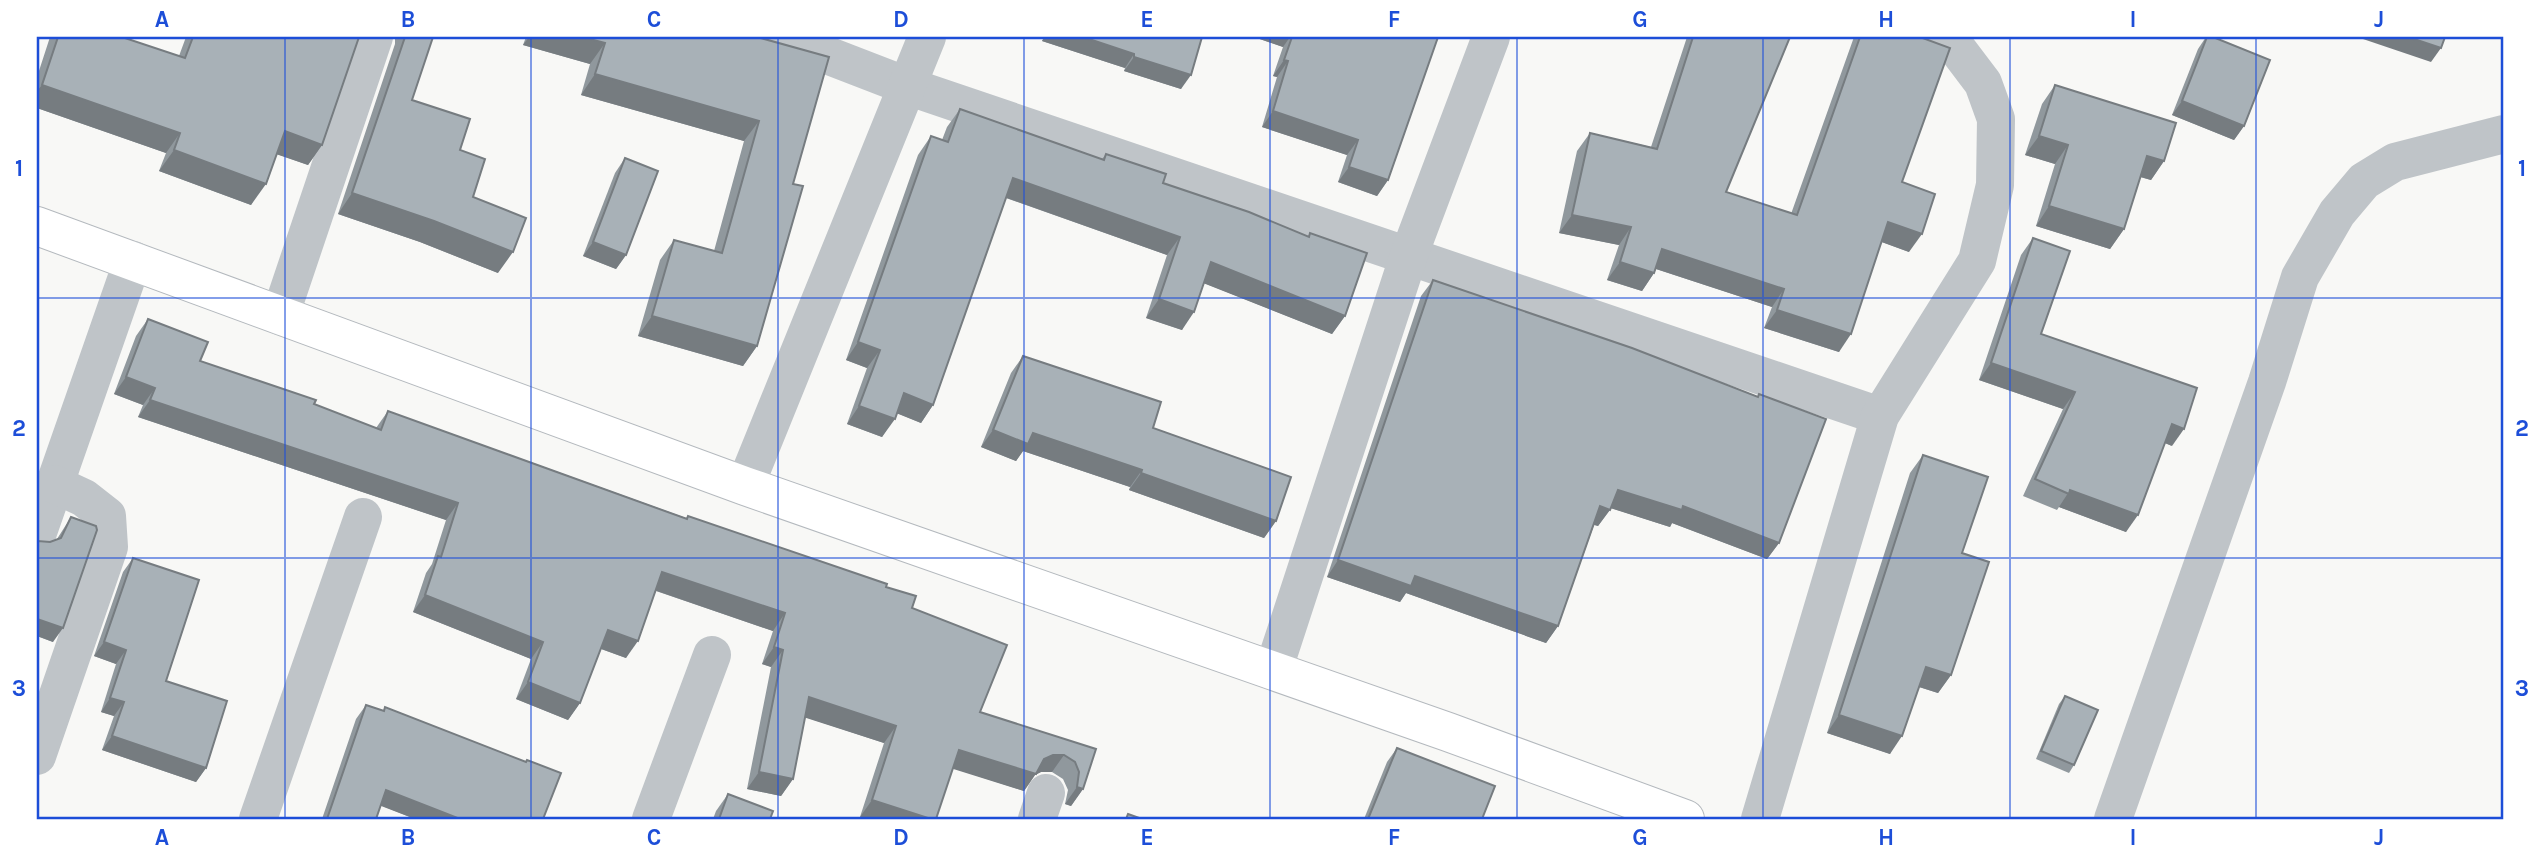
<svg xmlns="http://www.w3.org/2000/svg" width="2541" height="856" font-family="Karla,sans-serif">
<rect width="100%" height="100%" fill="#f8f8f6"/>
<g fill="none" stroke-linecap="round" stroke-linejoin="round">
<g stroke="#b4b9be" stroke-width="40">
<polyline id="secondary" points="37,226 745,486 1448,732 1685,819"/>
</g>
<g stroke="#bfc4c8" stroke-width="38">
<polyline points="780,37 907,86 1880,416"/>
<polyline points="280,316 374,37"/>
<polyline points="745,486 927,37"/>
<polyline points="37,535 133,260"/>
<polyline points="1273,671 1409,255 1491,37"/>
<polyline points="37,756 109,547 107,516 84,498 54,484"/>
<polyline points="258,819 363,517"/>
<polyline points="651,819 712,655"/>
<polyline points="1037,819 1046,793"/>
<polyline points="1760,819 1880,416 1977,261 1995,185 1996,119 1983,83 1958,50 1945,37"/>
<polyline points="2113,819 2267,382 2300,277 2337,213 2364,181 2395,162 2504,134"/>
</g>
<use href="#secondary" stroke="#fff" stroke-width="38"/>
</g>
<g fill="#90989d">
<polygon points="50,37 122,37 179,56 186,37 359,37 322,145 308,165 277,154 251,205 159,171 166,153 37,108 37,77"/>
<polygon points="395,37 433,37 412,100 460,150 473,197 498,273 420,242 338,214 395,44"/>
<polygon points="526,37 757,37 793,184 757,346 743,366 638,336 660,260 674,240 714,251 744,141 581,95 590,64 523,45"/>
<polygon points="1044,37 1202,37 1181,89 1124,71 1125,68 1042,41"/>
<polygon points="1254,37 1438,37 1388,180 1377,196 1338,182 1347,155 1262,127 1277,77 1273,76 1283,47"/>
<polygon points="1687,37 1790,37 1726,192 1791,214 1854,37 1920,37 1902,182 1909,252 1882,242 1839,352 1764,328 1772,307 1656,269 1654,273 1642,291 1607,280 1619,245 1559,233 1577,151 1590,133 1651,147"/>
<polygon points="2206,37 2213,37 2244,126 2234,140 2172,115 2198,49"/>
<polygon points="2055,85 2164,161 2151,180 2140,177 2124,229 2110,249 2036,226 2055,164 2025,155 2042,104"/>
<polygon points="960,109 1102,159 1106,154 1163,183 1308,237 1310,233 1345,316 1332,334 1204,283 1182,330 1146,318 1167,255 1006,198 933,405 921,423 897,413 882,437 847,424 867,368 846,360 918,155 931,136 942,140 947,127"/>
<polygon points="625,158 626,255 616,269 583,256 615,173"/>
<polygon points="2033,238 2041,334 2172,446 2165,443 2126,532 2059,507 2057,510 2023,496 2063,409 1979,380 2021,255"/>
<polygon points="1433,280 1757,397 1759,394 1779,543 1767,559 1672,523 1670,527 1611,508 1598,526 1594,525 1558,626 1546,643 1406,593 1400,602 1327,577 1421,296"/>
<polygon points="148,319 200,361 376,428 388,411 686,518 688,516 886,587 912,608 980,712 1096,749 1083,789 1071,806 1065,804 1068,790 1063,779 1052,772 1041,772 1035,775 1024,791 953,768 860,817 884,743 805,717 793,779 781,796 747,789 771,667 762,664 773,631 656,591 626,658 601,649 580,703 568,720 516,699 531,659 413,612 426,573 432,564 446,520 138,417 143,405 114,394 136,336"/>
<polygon points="1023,356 1153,428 1276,521 1264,538 1129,490 1130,487 1023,451 1016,461 981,447 1011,373"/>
<polygon points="1923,455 1962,553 1951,675 1938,693 1919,687 1890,754 1827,733 1910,473"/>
<polygon points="71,517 53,642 37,636 37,543 38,541 50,542 57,539"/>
<polygon points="133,558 166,681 206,768 196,782 102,750 114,716 101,712 116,664 94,656 123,572"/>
<polygon points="2065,696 2074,765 2069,773 2036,759 2059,704"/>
<polygon points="366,705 383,711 385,707 526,762 527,760 561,773 415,819 380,805 376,819 322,819 356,719"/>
<polygon points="1397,748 1482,819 1364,819 1387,762"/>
<polygon points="728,794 770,819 713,819 716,811"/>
</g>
<g fill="#767c80">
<polygon points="529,37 582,37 605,43 590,64 523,45"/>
<polygon points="1045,37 1083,37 1134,54 1125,68 1042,41"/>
<polygon points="1254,37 1290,37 1283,47"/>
<polygon points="2361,37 2408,37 2441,48 2431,62 2360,38"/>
<polygon points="1134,57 1191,75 1181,89 1124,71"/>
<polygon points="1284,60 1288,61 1277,77 1273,76"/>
<polygon points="595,74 759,121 744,141 581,95"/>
<polygon points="42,85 180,133 166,153 37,108 37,91"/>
<polygon points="2182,101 2244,126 2234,140 2172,115"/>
<polygon points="1273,111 1358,140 1347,155 1262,127"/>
<polygon points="285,131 322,145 308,165 270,152"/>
<polygon points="2039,136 2068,145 2055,164 2025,155"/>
<polygon points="174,150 266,184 251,205 159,171"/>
<polygon points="2147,156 2164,161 2151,180 2134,175"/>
<polygon points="1349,167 1388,180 1377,196 1338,182"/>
<polygon points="1013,178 1180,237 1167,255 1001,196"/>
<polygon points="352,193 434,221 513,252 498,273 420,242 338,214"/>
<polygon points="2049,206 2124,229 2110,249 2036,226"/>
<polygon points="1572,215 1631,227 1619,245 1559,233"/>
<polygon points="1888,222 1922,234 1909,252 1876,240"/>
<polygon points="593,242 626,255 616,269 583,256"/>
<polygon points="1662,249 1784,289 1772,307 1650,267"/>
<polygon points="1211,262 1345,316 1332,334 1198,281"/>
<polygon points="1620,262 1654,273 1642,291 1607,280"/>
<polygon points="1159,299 1194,312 1182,330 1146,318"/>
<polygon points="1777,310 1851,334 1839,352 1764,328"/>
<polygon points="652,316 757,346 743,366 638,336"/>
<polygon points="858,342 880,350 867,368 846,360"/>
<polygon points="1991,363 2075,392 2063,409 1979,380"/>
<polygon points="126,377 155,388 143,405 114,394"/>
<polygon points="904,393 933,405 921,423 891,411"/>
<polygon points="150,400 458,503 446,520 138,417"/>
<polygon points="859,406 895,419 882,437 847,424"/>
<polygon points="2172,424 2184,429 2172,446 2160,441"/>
<polygon points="993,430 1033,433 1142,470 1130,487 1023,451 1016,461 981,447"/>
<polygon points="1141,473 1276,521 1264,538 1129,490"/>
<polygon points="1618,490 1683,506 1779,543 1767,559 1672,523 1670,527 1607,507"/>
<polygon points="2070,490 2138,515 2126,532 2059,507"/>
<polygon points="1600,506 1610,510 1598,526 1589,523"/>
<polygon points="1338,560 1415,576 1558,626 1546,643 1406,593 1400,602 1327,577"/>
<polygon points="662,572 785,613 773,631 651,589"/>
<polygon points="425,595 543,642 531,659 413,612"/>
<polygon points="37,619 63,628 53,642 37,636"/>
<polygon points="608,630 638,641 626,658 596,647"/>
<polygon points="104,642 126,650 116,664 94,656"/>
<polygon points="774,647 783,650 771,667 762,664"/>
<polygon points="1926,667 1951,675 1938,693 1913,685"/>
<polygon points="528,682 580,703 568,720 516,699"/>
<polygon points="809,697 896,726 884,743 797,715"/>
<polygon points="110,698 124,702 114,716 101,712"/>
<polygon points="1839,715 1902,736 1890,754 1827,733"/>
<polygon points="112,736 206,768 196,782 102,750"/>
<polygon points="959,750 1044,759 1053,755 1064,755 1052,772 1041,772 1035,775 1024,791 947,767"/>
<polygon points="759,772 793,779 781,796 747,789"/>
<polygon points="1077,787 1083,789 1071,806 1065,804"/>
<polygon points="386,790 460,819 415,819 376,804"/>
<polygon points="872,800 931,819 867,819 860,817"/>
</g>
<g fill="#a8b1b7" stroke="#767c80" stroke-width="2">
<polygon points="58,37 122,37 185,58 193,37 359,37 322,145 285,131 266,184 174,150 180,133 42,85"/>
<polygon points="405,37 433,37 412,100 470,119 460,150 485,159 473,197 526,218 513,252 434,221 352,193"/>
<polygon points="582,37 757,37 829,57 793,184 803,186 757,346 652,316 674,240 722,253 759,121 595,74 605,43"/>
<polygon points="1083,37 1202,37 1191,75 1134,57 1134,54"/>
<polygon points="1292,37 1438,37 1388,180 1349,167 1358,140 1273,111 1288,61 1284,60"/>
<polygon points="1693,37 1790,37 1726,192 1797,215 1860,37 1920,37 1950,48 1902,182 1935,194 1922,234 1888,222 1851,334 1777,310 1784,289 1662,249 1654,273 1620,262 1631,227 1572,215 1590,133 1657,149"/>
<polygon points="2207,37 2213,37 2270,60 2244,126 2182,101"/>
<polygon points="2408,37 2445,37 2441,48"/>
<polygon points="2055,85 2176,123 2164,161 2147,156 2124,229 2049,206 2068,145 2039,136"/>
<polygon points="960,109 1104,160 1106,154 1166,174 1163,183 1249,212 1309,237 1310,233 1367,253 1345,316 1211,262 1194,312 1159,299 1180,237 1013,178 933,405 904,393 895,419 859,406 880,350 858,342 931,136 948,142"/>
<polygon points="625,158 658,171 626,255 593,242"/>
<polygon points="2033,238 2070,251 2041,334 2197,388 2184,429 2172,424 2138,515 2070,490 2069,494 2035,479 2075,392 1991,363"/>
<polygon points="1433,280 1632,348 1758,397 1759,394 1826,419 1779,543 1683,506 1682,510 1618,490 1610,510 1600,506 1558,626 1415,576 1411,586 1338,560"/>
<polygon points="148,319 208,342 200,361 316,400 314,404 381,430 388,411 687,519 688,516 887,584 886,587 916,596 912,608 1007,645 980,712 1096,749 1083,789 1077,787 1079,772 1075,762 1064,755 1053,755 1044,759 1036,774 959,750 936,819 931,819 872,800 896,726 809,697 793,779 759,772 783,650 774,647 785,613 662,572 638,641 608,630 580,703 528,682 543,642 425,595 438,556 441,557 458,503 150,400 155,388 126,377"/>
<polygon points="1023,356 1161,402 1153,428 1291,477 1276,521 1141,473 1142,470 1033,433 1028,444 993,430"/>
<polygon points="1923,455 1988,477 1962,553 1989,562 1951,675 1926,667 1902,736 1839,715"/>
<polygon points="71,517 96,526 97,530 63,628 37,619 37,544 38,541 50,542 61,538"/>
<polygon points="133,558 199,580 166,681 227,701 206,768 112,736 124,702 110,698 126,650 104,642"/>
<polygon points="2065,696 2098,710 2074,765 2041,751"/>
<polygon points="366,705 384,711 385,707 526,762 527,760 561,773 543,819 460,819 386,790 376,819 327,819"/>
<polygon points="1397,748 1495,786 1482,819 1368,819"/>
<polygon points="728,794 773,811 770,819 719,819"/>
<polygon points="1128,814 1142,819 1126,819"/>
</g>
<path fill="none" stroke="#1d4ed8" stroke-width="2" stroke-opacity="0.55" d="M285,37V819M531,37V819M778,37V819M1024,37V819M1270,37V819M1517,37V819M1763,37V819M2010,37V819M2256,37V819M37,298H2504M37,558H2504"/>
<rect width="2541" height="856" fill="none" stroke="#ffffff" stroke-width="77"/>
<rect x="38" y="38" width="2464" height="780" fill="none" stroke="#1d4ed8" stroke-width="2.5"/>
<g font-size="23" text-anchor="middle" font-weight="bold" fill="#1d4ed8">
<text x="162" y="27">A</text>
<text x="408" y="27">B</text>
<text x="654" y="27">C</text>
<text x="901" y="27">D</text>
<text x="1147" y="27">E</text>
<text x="1394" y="27">F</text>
<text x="1640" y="27">G</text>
<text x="1886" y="27">H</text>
<text x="2133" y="27">I</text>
<text x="2379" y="27">J</text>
<text x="19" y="176">1</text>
<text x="2522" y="176">1</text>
<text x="19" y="436">2</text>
<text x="2522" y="436">2</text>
<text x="19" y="696">3</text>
<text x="2522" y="696">3</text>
<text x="162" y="845">A</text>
<text x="408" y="845">B</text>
<text x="654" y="845">C</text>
<text x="901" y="845">D</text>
<text x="1147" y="845">E</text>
<text x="1394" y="845">F</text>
<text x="1640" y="845">G</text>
<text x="1886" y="845">H</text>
<text x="2133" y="845">I</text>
<text x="2379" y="845">J</text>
</g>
</svg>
